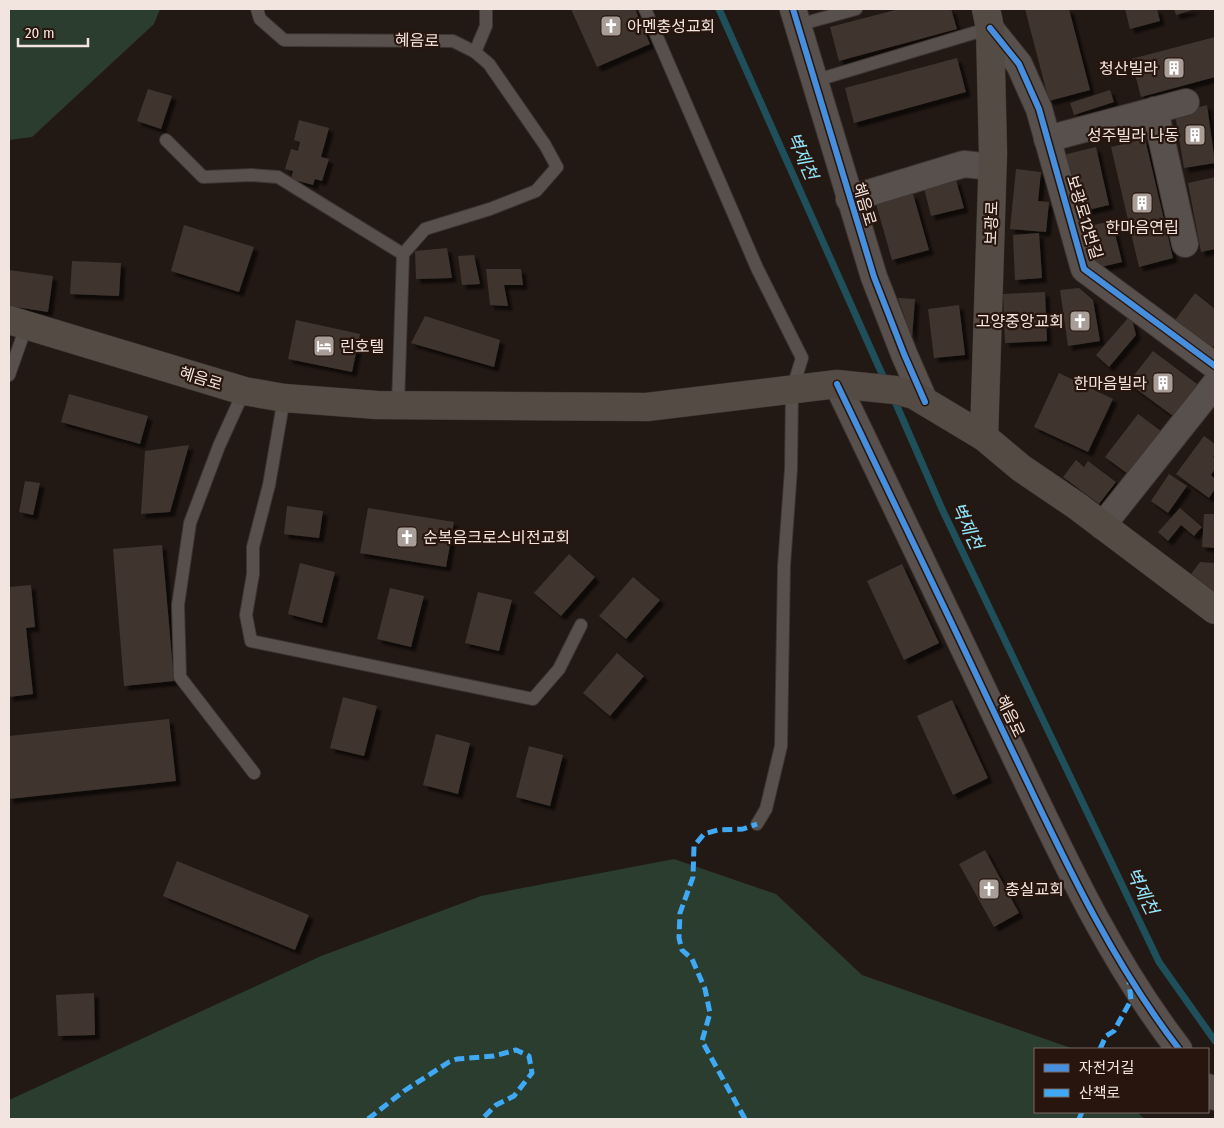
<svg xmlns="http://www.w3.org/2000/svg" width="1224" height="1128" font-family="'Fira Sans Condensed','Noto Sans KR',sans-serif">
<defs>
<filter id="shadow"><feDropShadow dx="4.5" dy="4.5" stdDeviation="1" flood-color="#0009"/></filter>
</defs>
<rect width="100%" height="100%" fill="#221814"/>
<g fill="#2b3d2e">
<polygon points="9,9 160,9 154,24 32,137 9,140"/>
<polygon points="674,859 776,894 862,975 1071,1048 1072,1049 1035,1049 1035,1112 1137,1112 1145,1119 9,1119 9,1100 321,956 481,896"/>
</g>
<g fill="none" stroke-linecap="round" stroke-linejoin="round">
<g stroke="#1e4f5b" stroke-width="7">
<polyline points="719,9 886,383"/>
<polyline points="893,397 942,509 1159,962 1215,1041"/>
</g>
</g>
<g fill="#3f352e" filter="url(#shadow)">
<polygon points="571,9 635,9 650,44 597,67"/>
<polygon points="899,9 951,9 957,29 839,61 830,27"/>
<polygon points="1025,9 1069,9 1090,90 1049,101"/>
<polygon points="1125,9 1157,9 1160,21 1130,29"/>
<polygon points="1174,9 1196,9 1176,15"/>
<polygon points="1215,37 1215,77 1141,97 1131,59"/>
<polygon points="957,58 966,92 854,123 845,88"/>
<polygon points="148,89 172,96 161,129 137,121"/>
<polygon points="1110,90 1114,102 1074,115 1070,103"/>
<polygon points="1207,105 1215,163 1184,168 1175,114"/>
<polygon points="299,120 329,128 321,157 329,159 322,181 315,179 313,185 291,179 293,171 285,169 291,149 298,151 300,142 294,140"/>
<polygon points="1145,139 1173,258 1139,267 1111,147"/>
<polygon points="1096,147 1109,205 1071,214 1059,165 1067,154"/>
<polygon points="1016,169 1041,172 1038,201 1049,202 1046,232 1010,229"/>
<polygon points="1215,177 1215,249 1201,252 1188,183"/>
<polygon points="956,180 964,208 931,216 924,188"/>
<polygon points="913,194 929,250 892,260 876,204"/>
<polygon points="1112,221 1122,262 1093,269 1084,227"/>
<polygon points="184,225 254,247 239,292 171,271"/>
<polygon points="1039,233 1042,278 1015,280 1013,235"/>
<polygon points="447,248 452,278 416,279 415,251"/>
<polygon points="474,255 480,284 462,285 458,256"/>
<polygon points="72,261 121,263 119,296 70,294"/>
<polygon points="486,269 521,269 523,285 504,285 508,306 490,305"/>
<polygon points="9,270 53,276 48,312 9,306"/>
<polygon points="1079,288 1093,300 1100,341 1068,346 1060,290"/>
<polygon points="1045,292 1047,341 1005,343 1003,294"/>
<polygon points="1195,293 1215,309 1215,344 1210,351 1173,323"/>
<polygon points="898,298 915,299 912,338"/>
<polygon points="959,305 965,355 934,358 928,309"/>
<polygon points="425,316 500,340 494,367 411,343"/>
<polygon points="1128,318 1133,323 1136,335 1109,367 1096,355"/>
<polygon points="296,320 360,334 352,372 288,359"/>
<polygon points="1153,351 1197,384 1173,416 1128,383"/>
<polygon points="1059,373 1113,399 1088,452 1034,427"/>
<polygon points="69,394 148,416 140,444 61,422"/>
<polygon points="1138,414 1161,431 1128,474 1105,457"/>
<polygon points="1204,436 1215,444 1215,454 1213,457 1215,458 1215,469 1211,475 1215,479 1215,489 1209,498 1176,474"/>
<polygon points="189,445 170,512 141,514 145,451"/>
<polygon points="1076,460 1084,467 1088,461 1116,482 1099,504 1063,477"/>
<polygon points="1169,474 1187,486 1168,513 1151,501"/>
<polygon points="25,481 40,483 33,515 19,512"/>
<polygon points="287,506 323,511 319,538 284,534"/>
<polygon points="368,508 454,522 446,567 360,553"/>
<polygon points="1180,508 1202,527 1194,536 1181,525 1168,541 1158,532"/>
<polygon points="1204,514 1215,514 1215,548 1202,547"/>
<polygon points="162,545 174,681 124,686 113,549"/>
<polygon points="569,554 595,577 561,616 534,593"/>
<polygon points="1200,562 1215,563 1215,592 1191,574"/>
<polygon points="300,563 335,572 322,623 288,614"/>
<polygon points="902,564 939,643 904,660 867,581"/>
<polygon points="633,577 660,600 626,639 599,616"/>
<polygon points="31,585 35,627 26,628 33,694 9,697 9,587"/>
<polygon points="390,588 424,596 411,647 377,639"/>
<polygon points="478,592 512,600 499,651 465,643"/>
<polygon points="617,653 644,676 610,716 583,693"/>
<polygon points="343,697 377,706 364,756 330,748"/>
<polygon points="952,700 988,778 953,795 917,716"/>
<polygon points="169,719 176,781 9,799 9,736"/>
<polygon points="436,734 470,743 458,794 423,785"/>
<polygon points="529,746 563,755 550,806 516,797"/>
<polygon points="985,850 1019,913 994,927 959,864"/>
<polygon points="177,861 309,915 295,950 163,896"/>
<polygon points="94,993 95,1035 58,1036 56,995"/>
</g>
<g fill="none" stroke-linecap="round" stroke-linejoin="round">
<g stroke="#3d3532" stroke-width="14">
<g id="service">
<polyline points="257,9 260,19 284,40 453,41 475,52 489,64 545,145 557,167 536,191 490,209 425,229 403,254 398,405"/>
<polyline points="645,9 757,268 802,358 792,390 791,469 784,566 781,746 766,809 757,824"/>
<polyline points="798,25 856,9"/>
<polyline points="475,52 486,26 486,9"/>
<polyline points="814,81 990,28"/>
<polyline points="166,140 203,177 252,175 278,177 403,254"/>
<polyline points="9,375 27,324"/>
<polyline points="244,391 219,446 190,523 178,605 180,677 254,773"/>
<polyline points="284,398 269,485 253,547 253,574 246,615 251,641 533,699 559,669 581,625"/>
</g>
</g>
<g stroke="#3d3532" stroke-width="28">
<g id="minor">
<polyline points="793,9 874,277 904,354 925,402"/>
<polyline points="990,28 1019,64 1039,109 1084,269 1215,366"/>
<polyline points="1155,110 1185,244"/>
<polyline points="1047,139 1186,102"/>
<polyline points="849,199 964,164 992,167"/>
<path d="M837,384C895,505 953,625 1010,746C1060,850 1108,957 1179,1049"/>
<polyline points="1102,526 1215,384"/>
<polyline points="1208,1087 1215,1097"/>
</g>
</g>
<g stroke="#3d3532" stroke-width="29">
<g id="secondary">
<polyline points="9,320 244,391 284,398 377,405 647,407 837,384 895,390 914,395 984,437 1021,468 1077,506 1215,610"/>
<polyline points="984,437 993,153 990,28 986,9"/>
</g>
</g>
<use href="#service" stroke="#58504c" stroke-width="12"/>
<use href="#minor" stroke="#58504c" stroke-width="26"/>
<use href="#secondary" stroke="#534b44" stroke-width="28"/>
<g stroke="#3fa9f5" stroke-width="5" stroke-dasharray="10 5" stroke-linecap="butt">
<polyline points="1100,1049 1106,1036 1114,1031 1131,1000 1129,982"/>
<polyline points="368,1119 404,1091 449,1062 457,1059 494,1056 516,1050 529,1056 532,1073 514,1096 496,1105 482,1119"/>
<polyline points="745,1119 702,1041 710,1013 705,989 692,959 682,950 679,938 680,913 693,877 694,846 704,834 718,830 743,829 757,824"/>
<polyline points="1079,1119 1082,1112"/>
</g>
<g stroke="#28160e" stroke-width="9">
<g id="cycleway">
<polyline points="793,9 874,277 904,354 925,402"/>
<polyline points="990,28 1019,64 1039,109 1084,269 1215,366"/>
<path d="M837,384C895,505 953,625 1010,746C1060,850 1108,957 1179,1049"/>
</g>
</g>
<use href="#cycleway" stroke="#468fdf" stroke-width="6"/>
</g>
<defs>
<g id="church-square" transform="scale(1.125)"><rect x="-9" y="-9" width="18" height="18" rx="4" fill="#a99d98" stroke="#28160e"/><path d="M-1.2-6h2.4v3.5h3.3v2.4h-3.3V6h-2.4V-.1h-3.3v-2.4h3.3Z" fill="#fff"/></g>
<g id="building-square" transform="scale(1.125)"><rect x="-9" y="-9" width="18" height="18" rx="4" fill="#a99d98" stroke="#28160e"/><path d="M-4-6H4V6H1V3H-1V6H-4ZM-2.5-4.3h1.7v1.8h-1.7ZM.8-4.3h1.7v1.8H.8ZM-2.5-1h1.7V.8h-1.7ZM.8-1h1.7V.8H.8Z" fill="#fff"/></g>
<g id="hotel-square" transform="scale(1.125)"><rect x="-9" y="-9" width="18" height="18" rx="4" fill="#a99d98" stroke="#28160e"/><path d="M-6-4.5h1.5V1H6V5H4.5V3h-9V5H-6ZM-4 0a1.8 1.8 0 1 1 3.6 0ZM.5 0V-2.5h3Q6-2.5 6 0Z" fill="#fff"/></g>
</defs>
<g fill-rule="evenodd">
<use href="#church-square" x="611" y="26"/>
<use href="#building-square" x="1174" y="68"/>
<use href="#building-square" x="1195" y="135"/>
<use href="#building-square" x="1142" y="203"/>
<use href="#church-square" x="1080" y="321"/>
<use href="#hotel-square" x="324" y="346"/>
<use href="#building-square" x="1163" y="383"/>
<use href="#church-square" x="407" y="537"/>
<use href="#church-square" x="989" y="889"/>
</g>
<g text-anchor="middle" stroke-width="4.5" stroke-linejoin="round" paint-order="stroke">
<g font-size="16" fill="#f2e5df" stroke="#28160e" text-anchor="start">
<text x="627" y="32">아멘충성교회</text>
<text x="1158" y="74" text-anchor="end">청산빌라</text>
<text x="1179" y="141" text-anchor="end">성주빌라 나동</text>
<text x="1142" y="233" text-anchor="middle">한마음연립</text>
<text x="1064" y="327" text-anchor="end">고양중앙교회</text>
<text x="340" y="352">린호텔</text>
<text x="1147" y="389" text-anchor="end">한마음빌라</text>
<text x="423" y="543">순복음크로스비전교회</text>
<text x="1005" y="895">충실교회</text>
</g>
<g font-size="16" fill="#f2e5df" stroke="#28160e">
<text transform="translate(417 40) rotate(1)" y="6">혜음로</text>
<text transform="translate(865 204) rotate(73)" y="6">혜음로</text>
<text transform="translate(1085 217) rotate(73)" y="6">보광로12번길</text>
<text transform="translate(991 223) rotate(-88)" y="6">보광로</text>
<text transform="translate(201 378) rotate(17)" y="6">혜음로</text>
<text transform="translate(1011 716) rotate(64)" y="6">혜음로</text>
</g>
<g font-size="18" font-style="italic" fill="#8ee6fe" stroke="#28160e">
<text transform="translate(802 156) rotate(66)" y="6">벽제천</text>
<text transform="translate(967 526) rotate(65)" y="6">벽제천</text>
<text transform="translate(1142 891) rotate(64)" y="6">벽제천</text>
</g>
</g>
<rect width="1224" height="1128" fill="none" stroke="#f2e5df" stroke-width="20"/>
<rect x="1034" y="1048" width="175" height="65" fill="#28160e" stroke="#796962"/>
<rect x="1044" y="1064" width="25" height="8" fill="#468fdf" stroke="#796962"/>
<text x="1079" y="1073" font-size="15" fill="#f2e5df">자전거길</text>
<rect x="1044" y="1089" width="25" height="8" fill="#3fa9f5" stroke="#796962"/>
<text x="1079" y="1098" font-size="15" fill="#f2e5df">산책로</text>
<path d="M18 38v8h70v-8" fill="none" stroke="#f2e5df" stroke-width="2.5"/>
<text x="25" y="38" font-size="15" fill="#f2e5df" stroke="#28160e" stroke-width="4" paint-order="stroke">20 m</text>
</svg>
